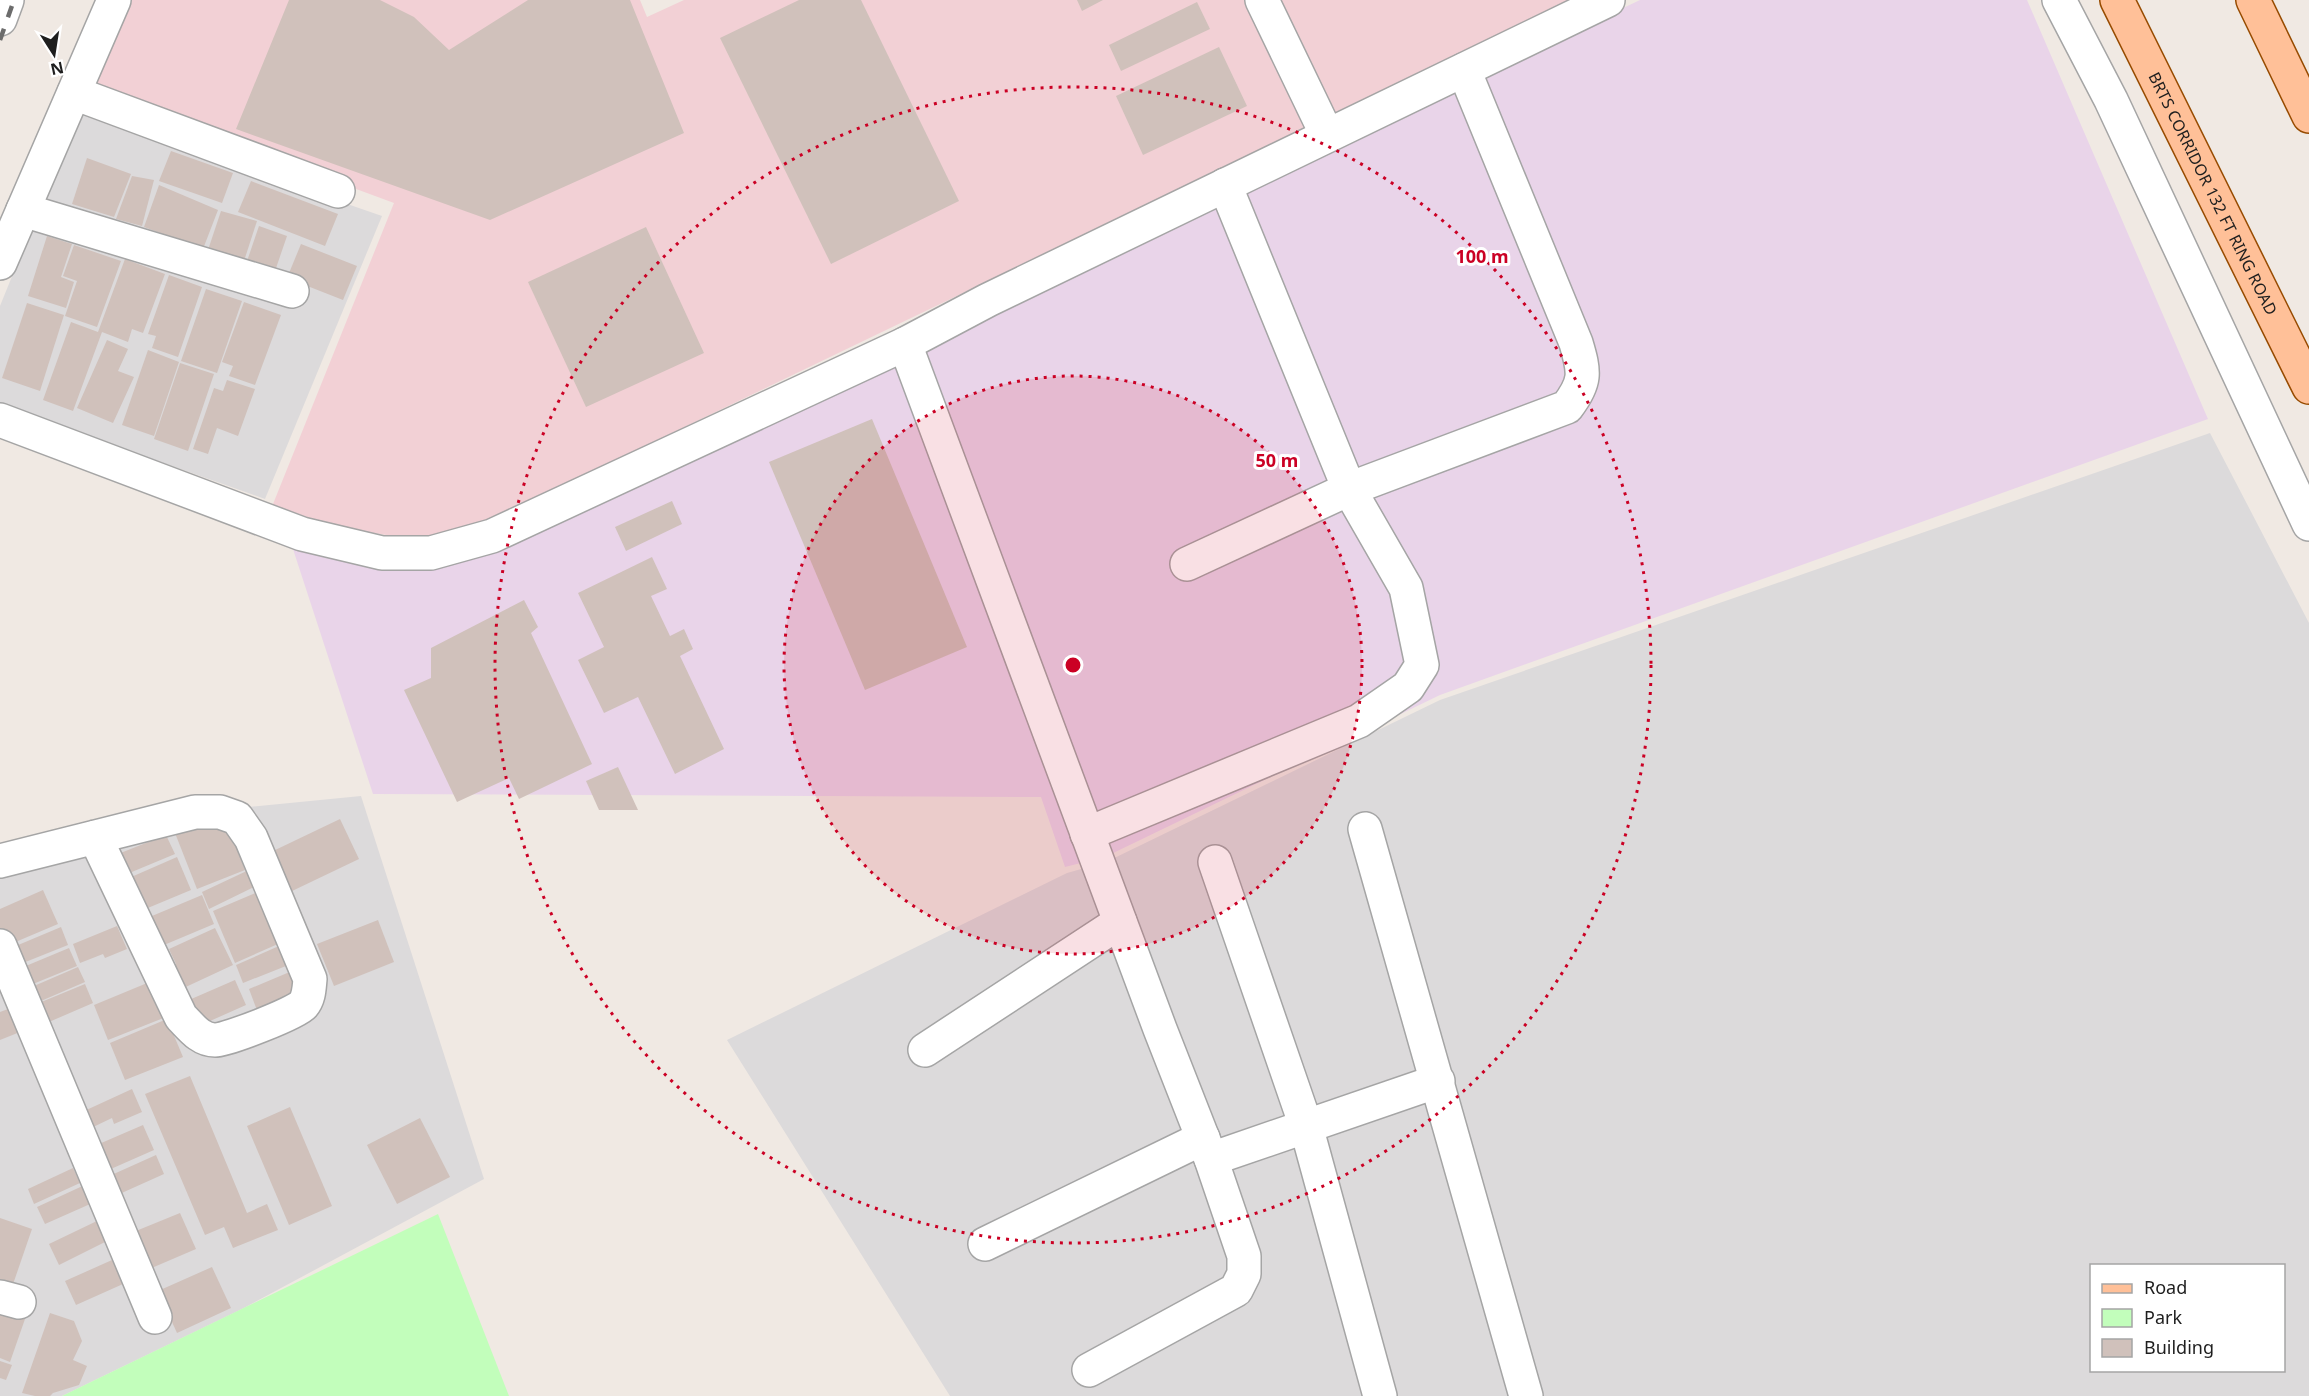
<svg xmlns="http://www.w3.org/2000/svg" width="2309" height="1396" font-family="'Noto Sans',sans-serif">
<rect width="100%" height="100%" fill="#f0e9e3"/>
<g fill="#dcdadb" fill-rule="evenodd">
<polygon points="79,111 382,216 265,499 0,405 0,306"/>
<path d="M2210,433L2309,623V1396H950L727,1040L1067,873L1106,862L1440,700ZM2092,1266H2284V1370H2092Z"/>
<polygon points="361,796 484,1179 242,1309 62,1396 0,1396 0,858 196,812"/>
</g>
<polygon fill="#f2d0d5" points="121,0 640,0 647,17 684,0 1572,0 489,521 424,541 305,522 271,509 394,203 85,89"/>
<polygon fill="#e9d4e9" points="1640,0 2027,0 2208,419 1440,695 1105,857 1065,867 1041,797 373,794 291,543 489,547"/>
<polygon fill="#c2febb" points="438,1214 509,1396 62,1396"/>
<g fill="#d0c1bb">
<polygon points="289,0 380,0 414,17 449,50 528,0 630,0 684,133 490,220 236,129"/>
<polygon points="799,0 861,0 959,201 831,264 720,38"/>
<polygon points="1077,0 1103,0 1082,11"/>
<polygon points="1197,2 1210,29 1121,71 1109,45"/>
<polygon points="1219,47 1247,106 1143,155 1116,96"/>
<polygon points="171,151 233,173 222,203 159,181"/>
<polygon points="87,158 131,174 114,217 72,204"/>
<polygon points="132,176 154,180 142,226 116,219"/>
<polygon points="251,181 338,214 325,246 238,212"/>
<polygon points="159,185 218,210 203,249 144,227"/>
<polygon points="221,211 257,221 244,261 208,250"/>
<polygon points="259,226 287,236 274,274 246,264"/>
<polygon points="646,227 704,353 586,407 528,282"/>
<polygon points="47,236 72,244 61,277 74,282 66,308 28,296"/>
<polygon points="301,244 357,266 343,300 287,278"/>
<polygon points="74,245 121,261 97,327 65,316 77,281 63,276"/>
<polygon points="125,259 165,274 143,333 132,329 128,342 102,332 73,411 43,400 71,322 98,332"/>
<polygon points="169,275 202,287 178,357 152,348 156,336 148,334"/>
<polygon points="206,289 242,301 217,373 181,361"/>
<polygon points="244,302 281,315 255,385 229,376 233,366 222,362"/>
<polygon points="27,303 64,315 40,391 2,378"/>
<polygon points="107,340 128,349 118,371 134,377 113,423 77,408"/>
<polygon points="148,350 179,362 154,436 122,425"/>
<polygon points="180,363 214,374 188,451 154,439"/>
<polygon points="227,380 255,389 238,436 217,428 208,454 193,449 214,388 223,391"/>
<polygon points="872,419 967,647 865,690 769,462"/>
<polygon points="672,501 682,524 626,551 615,527"/>
<polygon points="652,557 667,589 651,596 670,636 684,629 693,649 680,656 724,749 675,774 638,697 604,713 578,660 604,647 578,593"/>
<polygon points="524,600 538,627 531,633 592,764 519,799 509,778 457,802 404,690 431,678 431,648"/>
<polygon points="618,767 638,810 599,810 586,781"/>
<polygon points="223,814 245,870 197,889 175,833"/>
<polygon points="340,819 359,859 290,892 271,852"/>
<polygon points="166,835 175,854 127,874 118,854"/>
<polygon points="177,857 191,890 143,910 129,878"/>
<polygon points="253,868 260,884 209,909 202,892"/>
<polygon points="265,889 287,940 235,963 213,911"/>
<polygon points="43,890 58,924 6,946 0,933 0,909"/>
<polygon points="202,895 214,924 164,945 152,916"/>
<polygon points="378,920 394,962 334,986 317,944"/>
<polygon points="117,926 127,949 105,958 103,954 80,963 73,944"/>
<polygon points="61,927 68,945 18,965 11,948"/>
<polygon points="215,928 233,965 175,992 164,969 176,964 169,949"/>
<polygon points="288,942 296,962 243,983 236,965"/>
<polygon points="69,948 77,966 28,986 21,968"/>
<polygon points="78,967 85,982 34,1004 27,989"/>
<polygon points="292,971 302,995 258,1013 249,989"/>
<polygon points="235,980 246,1005 201,1025 189,1000"/>
<polygon points="152,981 166,1017 108,1040 94,1005"/>
<polygon points="85,984 93,1003 42,1025 34,1005"/>
<polygon points="16,1006 25,1030 0,1040 0,1012"/>
<polygon points="167,1019 183,1057 125,1080 110,1043"/>
<polygon points="190,1076 247,1213 267,1204 278,1230 233,1248 224,1227 205,1235 145,1094"/>
<polygon points="132,1089 142,1112 114,1124 112,1118 89,1129 82,1112"/>
<polygon points="290,1107 332,1206 289,1225 247,1126"/>
<polygon points="420,1118 450,1177 397,1204 367,1145"/>
<polygon points="143,1125 154,1150 104,1172 92,1147"/>
<polygon points="156,1155 164,1174 115,1196 107,1177"/>
<polygon points="73,1168 80,1183 34,1204 28,1189"/>
<polygon points="89,1183 97,1201 45,1224 37,1207"/>
<polygon points="180,1213 196,1249 147,1270 131,1233"/>
<polygon points="0,1218 32,1229 11,1290 0,1287"/>
<polygon points="99,1220 109,1240 59,1265 49,1244"/>
<polygon points="121,1256 132,1280 76,1305 65,1281"/>
<polygon points="212,1267 231,1308 177,1333 158,1291"/>
<polygon points="0,1309 25,1319 10,1362 0,1358"/>
<polygon points="50,1313 74,1321 82,1341 73,1360 87,1366 79,1385 53,1393 50,1396 35,1396 22,1393"/>
<polygon points="0,1361 12,1365 6,1380 0,1378"/>
</g>
<g fill="none" stroke-linecap="round" stroke-linejoin="round">
<g stroke="#a5a5a5" stroke-width="36">
<g id="minor">
<polyline points="1262,0 1327,135"/>
<polyline points="2059,0 2111,100 2309,524"/>
<polyline points="0,19 7,0"/>
<polyline points="74,93 338,191"/>
<polyline points="23,210 292,291"/>
<polyline points="0,263 114,0"/>
<polyline points="905,344 1160,1029 1211,1159 1244,1256 1244,1274 1236,1290 1089,1370"/>
<polyline points="0,420 302,534 382,553 431,553 492,536 905,344 988,300 1608,0"/>
<path d="M1187,564L1349,489L1567,407C1586,382 1585,373 1576,343L1464,70"/>
<polyline points="1365,829 1526,1396"/>
<polyline points="1087,834 1359,721 1408,687 1422,665 1406,588 1349,489 1225,185"/>
<path d="M0,861L195,812H220L237,818L251,838L310,979C309,989 309,998 303,1005C296,1013 227,1040 215,1040C200,1040 191,1027 181,1017L95,837"/>
<polyline points="1215,862 1306,1126 1380,1396"/>
<polyline points="0,946 155,1317"/>
<polyline points="925,1050 1120,922"/>
<polyline points="1211,1159 1438,1081"/>
<polyline points="985,1244 1203,1138"/>
<polyline points="0,1297 19,1302"/>
</g>
</g>
<g stroke="#974b00" stroke-width="36">
<g id="major">
<path id="s1" d="M2117,0L2309,387"/>
<polyline points="2253,0 2309,116"/>
</g>
</g>
<use href="#minor" stroke="#fff" stroke-width="33"/>
<use href="#major" stroke="#ffc098" stroke-width="33"/>
<polyline stroke="#6c6c6c" stroke-width="4.5" stroke-dasharray="12 12" stroke-linecap="butt" points="0,40 14,0"/>
</g>
<circle cx="1073" cy="665" r="289" fill="#cb0024" fill-opacity=".12"/>
<g fill="none" stroke="#cb0024" stroke-width="3" stroke-dasharray="3 6">
<circle cx="1073" cy="665" r="289"/>
<circle cx="1073" cy="665" r="578"/>
</g>
<g text-anchor="middle" stroke-width="6" stroke-linejoin="round" paint-order="stroke">
<g font-size="16" fill="#1e1e1e" stroke="#fff">
<text dy="6" stroke="none"><textPath href="#s1" startOffset="216">BRTS CORRIDOR 132 FT RING ROAD</textPath></text>
</g>
</g>
<circle cx="1073" cy="665" r="9" fill="#cb0024" stroke="#fff" stroke-width="3"/>
<g font-size="18" text-anchor="middle" font-weight="bold" fill="#cb0024" stroke="#fff" stroke-width="6" stroke-linejoin="round" paint-order="stroke">
<text x="1482" y="263">100 m</text>
<text x="1277" y="467">50 m</text>
</g>
<rect x="2090" y="1264" width="195" height="108" fill="#ffffff" stroke="#a5a5a5" stroke-width="1.5"/>
<rect x="2102" y="1284" width="30" height="9" fill="#ffc098" stroke="#a5a5a5" stroke-width="1.5"/>
<text x="2144" y="1294" font-size="18" fill="#1e1e1e">Road</text>
<rect x="2102" y="1309" width="30" height="18" fill="#c2febb" stroke="#a5a5a5" stroke-width="1.5"/>
<text x="2144" y="1324" font-size="18" fill="#1e1e1e">Park</text>
<rect x="2102" y="1339" width="30" height="18" fill="#d0c1bb" stroke="#a5a5a5" stroke-width="1.5"/>
<text x="2144" y="1354" font-size="18" fill="#1e1e1e">Building</text>
<g transform="translate(54 54) rotate(168)" stroke="#ffffff" stroke-width="4.5" paint-order="stroke">
<path d="M0-4.5L10 22L0 15L-10 22Z" fill="#1e1e1e"/>
<text y="-9" font-size="16" font-weight="bold" text-anchor="middle" fill="#1e1e1e">N</text>
</g>
</svg>
